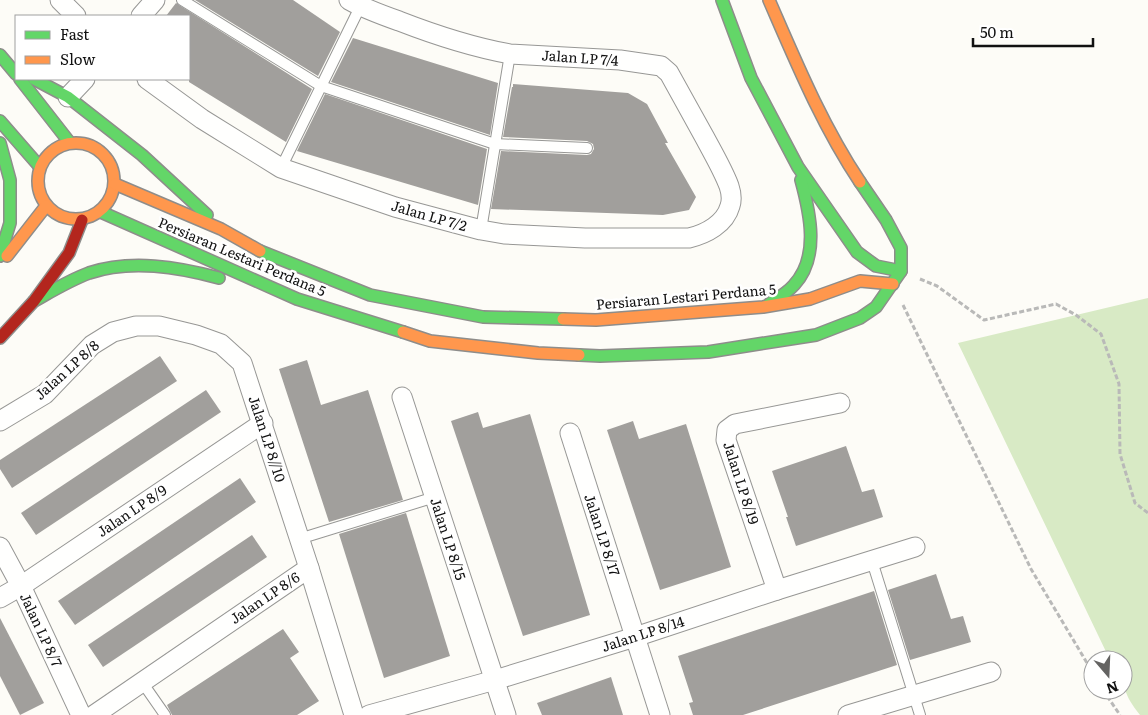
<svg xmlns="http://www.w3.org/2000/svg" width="1148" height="715" font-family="Literata,serif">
<rect width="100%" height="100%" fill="#fdfcf7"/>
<path fill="#d8eac5" d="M1148,298V715H1140C1123,693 1123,687 1123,660H1110L958,343Z"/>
<g fill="#a19f9c">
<polygon points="195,0 293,0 340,32 318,76"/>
<polygon points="176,3 312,89 286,142 189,82 189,16 166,16"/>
<polygon points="353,38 498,83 490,135 331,82"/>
<polygon points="513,84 628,93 647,104 668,143 665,143 696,197 689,210 663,215 491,209 501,151 587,155 591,154 594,149 593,144 587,141 503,137 512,87 513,87"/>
<polygon points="325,94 487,149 478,205 297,151"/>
<polygon points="160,356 177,381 12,488 0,469 0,460"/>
<polygon points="307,360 321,405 368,390 403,500 329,522 279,369"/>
<polygon points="206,390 221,412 36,535 21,513"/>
<polygon points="478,412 483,428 530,414 590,615 523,636 451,421"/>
<polygon points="633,421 639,439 686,424 731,567 660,590 607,430"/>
<polygon points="846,446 862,492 874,489 883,517 796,546 786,517 788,517 772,471"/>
<polygon points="240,478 256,502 75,625 58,601"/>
<polygon points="406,513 450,656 384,678 339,534"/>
<polygon points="252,535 267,557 103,667 88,645"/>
<polygon points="936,574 951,619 963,616 971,642 910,660 888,590"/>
<polygon points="874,591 897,665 743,715 693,715 689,703 693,702 678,656"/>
<polygon points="0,618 44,703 20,715 0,676"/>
<polygon points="283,629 299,652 290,658 319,701 297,715 172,715 167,705"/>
<polygon points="611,677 623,715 542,715 537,703"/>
</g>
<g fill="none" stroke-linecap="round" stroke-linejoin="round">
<g stroke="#979795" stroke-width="12">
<g id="lane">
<polyline points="182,0 321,86 495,144 587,148"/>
<polyline points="281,168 360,7"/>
<polyline points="481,230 510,54"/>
<polyline points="299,539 435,497"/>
<polyline points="872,561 920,715"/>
<polyline points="142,682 165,715"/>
</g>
</g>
<g stroke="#979795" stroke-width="21">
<g id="street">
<polyline points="60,0 76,16"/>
<polyline points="141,16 155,0"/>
<path d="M147,79L202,119L281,168L395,207L481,230L504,234L585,238H689C706,234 725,224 730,206C732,200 731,192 729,186C723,170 713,153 705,138C693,116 681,95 669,73L661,66L620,60L510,54C472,47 435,35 399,21C382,15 365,9 349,0"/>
<polyline points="68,97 85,79"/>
<polyline points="402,397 506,715"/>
<polyline points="0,421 45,394 92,345 113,332 136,326 159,326 196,335 221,344 242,363 309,568"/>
<polyline points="570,433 660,715"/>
<polyline points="0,547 21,586 81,715"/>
<polyline points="777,590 726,440 727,430 735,424 840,403"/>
<polyline points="0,598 21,586 263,423"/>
<polyline points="94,715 309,568 354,715"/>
<polyline points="369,715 495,680 635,637 777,590 915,547"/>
<polyline points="848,715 991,672"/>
</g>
</g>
<g stroke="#8e8d8b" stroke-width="14">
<g id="fast">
<polyline points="722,0 751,78 798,167 857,252 876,266 901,271"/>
<polyline points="0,55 16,74"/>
<polyline points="20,79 70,143"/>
<polyline points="34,79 68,97 142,155 207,215"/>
<polyline points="0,121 40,167"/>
<polyline points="0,143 10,180 10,223 0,256"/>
<polyline points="101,212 297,299 403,332"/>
<polyline points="260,251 370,295 483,317 563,319"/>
<path d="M34,301C52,291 70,280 89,273C131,259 178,267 219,278"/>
<path d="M769,304C778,298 787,293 794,285C820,257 810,213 801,180"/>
<polyline points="579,355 600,356 708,352 816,335 860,318 876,307 901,271 901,248 886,220 860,182"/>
</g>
</g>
<g stroke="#8e8d8b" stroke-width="14">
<g id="slow">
<path d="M769,0C796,62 822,125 860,182"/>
<circle cx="76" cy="181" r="38"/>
<polyline points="115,184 221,229 260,251"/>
<polyline points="7,256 46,206"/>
<polyline points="563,319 596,320 763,307 810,299 860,281 893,284"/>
<polyline points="403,332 430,341 538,353 579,355"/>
</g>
</g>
<g stroke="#8e8d8b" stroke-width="14">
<polyline id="jam" points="0,338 34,301 69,253 82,220"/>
</g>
<g stroke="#b9b9b8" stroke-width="3" stroke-dasharray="5 2.5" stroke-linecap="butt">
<polyline points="920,279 937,286 984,320 1056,304 1076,315 1101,334 1119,384 1120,454 1135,503 1148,513"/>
<polyline points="903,305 1031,569 1093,673"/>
<polyline points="1103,690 1120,715"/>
</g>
<use href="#lane" stroke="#fffffe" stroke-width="10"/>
<use href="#street" stroke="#fffffe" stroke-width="19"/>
<use href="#fast" stroke="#63d668" stroke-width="11"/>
<use href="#slow" stroke="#ff974d" stroke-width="11"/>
<use href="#jam" stroke="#b3261e" stroke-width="11"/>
</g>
<g text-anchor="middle" stroke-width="5" stroke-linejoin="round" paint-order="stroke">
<g font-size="14" fill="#111" stroke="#fff">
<text transform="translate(580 58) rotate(4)" y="5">Jalan LP 7/4</text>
<text transform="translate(429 216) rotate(16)" y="5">Jalan LP 7/2</text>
<text transform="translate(242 257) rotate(23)" y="5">Persiaran Lestari Perdana 5</text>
<text transform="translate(686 297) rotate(-5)" y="5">Persiaran Lestari Perdana 5</text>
<text transform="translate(67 370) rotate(-42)" y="5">Jalan LP 8/8</text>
<text transform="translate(267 439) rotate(72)" y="5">Jalan LP 8//10</text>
<text transform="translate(741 483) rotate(72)" y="5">Jalan LP 8/19</text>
<text transform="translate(132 511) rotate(-34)" y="5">Jalan LP 8/9</text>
<text transform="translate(602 535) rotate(72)" y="5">Jalan LP 8/17</text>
<text transform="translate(448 539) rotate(72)" y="5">Jalan LP 8/15</text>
<text transform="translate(265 598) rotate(-34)" y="5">Jalan LP 8/6</text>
<text transform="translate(41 630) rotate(65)" y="5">Jalan LP 8/7</text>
<text transform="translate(643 634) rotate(-18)" y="5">Jalan LP 8/14</text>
</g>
</g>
<rect x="15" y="15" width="175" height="65" fill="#ffffff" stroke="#a0a0a0"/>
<rect x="25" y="31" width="25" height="8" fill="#63d668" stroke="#a0a0a0"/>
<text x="60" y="40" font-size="15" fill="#111111">Fast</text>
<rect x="25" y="56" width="25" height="8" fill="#ff974d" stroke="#a0a0a0"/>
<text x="60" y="65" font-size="15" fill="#111111">Slow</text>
<g transform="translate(1108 675) rotate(161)"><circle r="24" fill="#ffffff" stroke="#a0a0a0"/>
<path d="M0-4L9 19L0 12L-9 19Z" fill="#646362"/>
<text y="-8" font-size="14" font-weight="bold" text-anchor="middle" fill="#111111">N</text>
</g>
<path d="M973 38v8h120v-8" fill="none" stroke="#111111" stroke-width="2.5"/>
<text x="980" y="38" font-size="15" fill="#111111" stroke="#ffffff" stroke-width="4" paint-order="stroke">50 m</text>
</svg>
